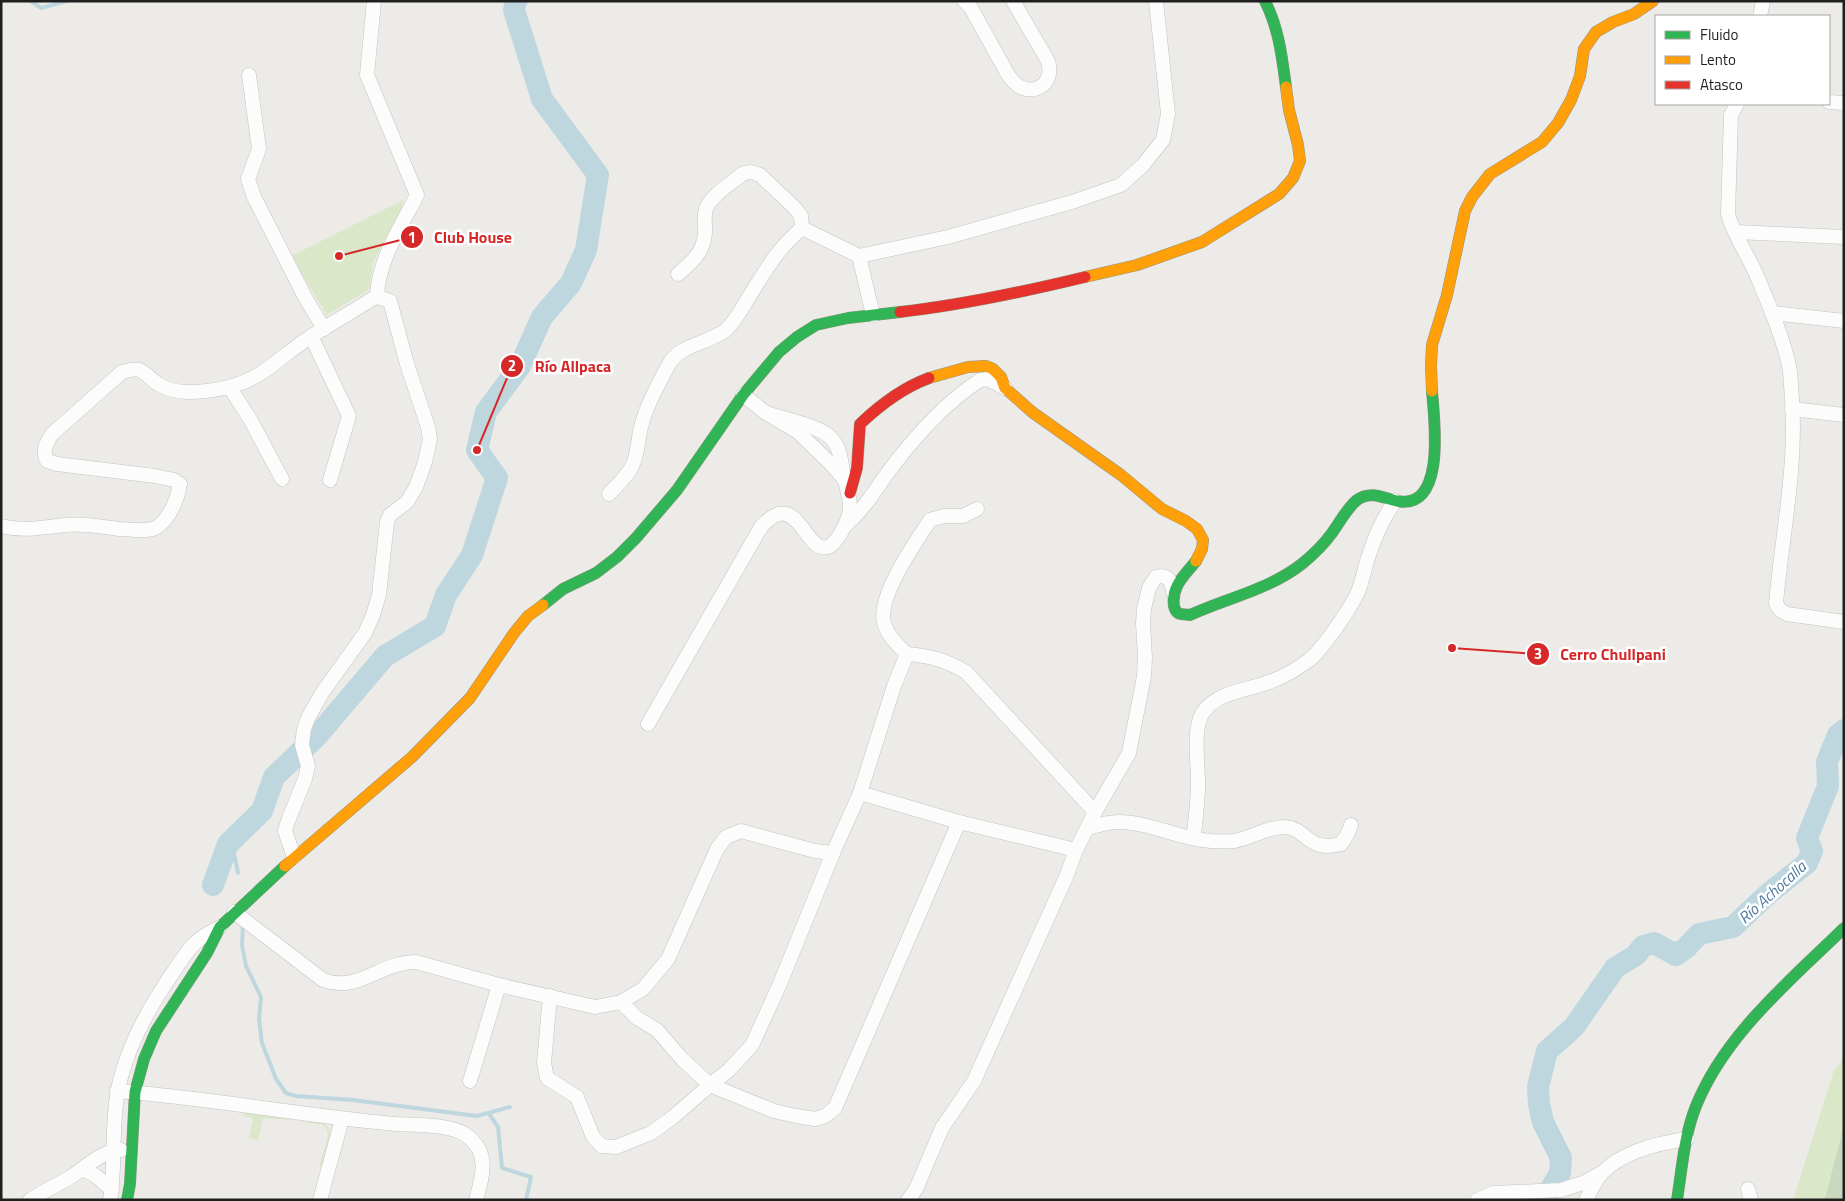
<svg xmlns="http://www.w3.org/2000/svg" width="1845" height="1201" font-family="'Titillium Web',sans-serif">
<rect width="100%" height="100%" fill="#edebe8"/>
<g fill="#dae8c9">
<polygon points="403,200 402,211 373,262 370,289 327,315 291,256"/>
<polygon points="1844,1058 1844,1200 1793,1200 1834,1070"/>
<polygon points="245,1112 291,1118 291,1120 263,1118 258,1140 249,1138 253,1120 251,1117 244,1117"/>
<path d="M309,1121L324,1123C337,1134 326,1153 322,1167L319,1166L328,1137L327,1130L323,1125L308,1123Z"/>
</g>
<polygon fill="#c9d9bf" points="1844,1125 1844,1200 1824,1200 1826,1195"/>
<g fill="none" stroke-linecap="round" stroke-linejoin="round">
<g stroke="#bed7de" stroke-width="4">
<polyline points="31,1 41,8 67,1"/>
<polyline points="228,844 235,858 238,873"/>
<polyline points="243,923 242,945 246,966 261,997 259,1019 262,1043 276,1079 286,1093 296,1096 353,1100 477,1116 510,1107"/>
<polyline points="489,1114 498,1127 502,1168 531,1177 526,1200"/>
</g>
<g stroke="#bed7de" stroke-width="22">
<polyline points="213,885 228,844 262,811 274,777 318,735 385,656 435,626 446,595 472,555 497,478 477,450 486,412 520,366 542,317 571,283 586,250 598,175 542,99 514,10 516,1"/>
<polyline points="1544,1200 1560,1173 1561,1158 1543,1122 1539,1104 1538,1087 1547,1051 1574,1027 1615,968 1636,955 1643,946 1654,943 1676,955 1686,948 1699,934 1733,927 1768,894 1807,863 1812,851 1807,838 1828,786 1827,762 1838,735 1844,730"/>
</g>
<g stroke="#c4c3c2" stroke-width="15">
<g id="street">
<path d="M374,1L367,75L417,195C401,227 378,260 377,297"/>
<path d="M964,1L970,6C979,23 989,40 998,57C1003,64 1006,74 1012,80C1029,100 1056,86 1048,61L1013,1"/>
<polyline points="1760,16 1763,1"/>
<polyline points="249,75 259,149 248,179 254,197 306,299 324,329"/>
<polyline points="1829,102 1844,103"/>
<path d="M1737,104L1731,115L1728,214C1734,236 1748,255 1757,276C1769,305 1782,335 1789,365C1791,376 1791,388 1792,399C1797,466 1782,536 1776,603L1780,610L1787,614L1844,622"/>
<polyline points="802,228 859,256"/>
<polyline points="1735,232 1844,237"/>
<polyline points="1772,313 1844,321"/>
<polyline points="873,315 859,256 948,237 1072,202 1121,185 1143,165 1163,140 1168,114 1156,1"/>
<polyline points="311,336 349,416 330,480"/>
<polyline points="230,388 250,419 282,479"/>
<polyline points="743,395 766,413 798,432 833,466 843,478"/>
<polyline points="1792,409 1844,415"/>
<path d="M609,494C617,485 629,475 633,464C638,452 638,439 641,427C646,406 659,383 669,364C681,343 710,344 727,329C736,320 742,308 749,297C766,270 777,249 802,228L801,216L795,208L760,175C753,172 749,171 742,174C731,184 711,195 706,209C703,217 706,225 705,233C704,252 691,263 678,274"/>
<path d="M847,524C867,506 876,488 892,467C917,434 945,403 980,380L988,379L1005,388"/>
<path d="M1,526C26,532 42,527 66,525C84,523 101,527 119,529C131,529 147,533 157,527C170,518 178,498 180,484L174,480L155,476L57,464L47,461C42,450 46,444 52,434L122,372C144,365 142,373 158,384C166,389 178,392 187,392C215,392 244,386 267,369C282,358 295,347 310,337C330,324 352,312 372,299L377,297L390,301L407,364L428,427L430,439L425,462L416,487L407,502L390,515L387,522L379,595L373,615L365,633L322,693L308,718L304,729L302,745L308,766L305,779L288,821L285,831L294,857"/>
<path d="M907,654C898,645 888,637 884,623C877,596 916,542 930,520L944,516H963L977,509"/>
<path d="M648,724L761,527C799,484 805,559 830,546C835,543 839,536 842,531C856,507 848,496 843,472C841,460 840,446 830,437C819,426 782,418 766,413"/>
<path d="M1088,828C1098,825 1108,822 1118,822C1150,822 1179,839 1211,841C1218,841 1227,842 1234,841C1252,838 1266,827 1285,827C1307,828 1307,853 1341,844L1347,835L1351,825"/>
<path d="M1193,838C1196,822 1197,806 1198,789C1199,768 1192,732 1202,714C1216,691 1247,691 1269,682C1284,677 1297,669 1309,660C1323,649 1350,609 1358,592C1363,580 1365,565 1370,552C1376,534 1384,517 1395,501"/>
<path d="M1076,850L959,822L860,793L894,686L907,654C931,656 945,660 966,672L1095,812"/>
<path d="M234,912L323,980C360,993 379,962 416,962L499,985L595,1007L621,1002L643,989L668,959L717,849L726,837L741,831L815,851L833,853L860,793"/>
<polyline points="550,996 544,1063 547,1078 577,1097 593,1137 602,1146 616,1147 651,1133 672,1118 710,1085 729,1070 752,1045 779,986 833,853"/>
<polyline points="621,1002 637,1018 657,1030 682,1059 710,1085 774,1111 796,1116 815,1119 825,1116 835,1108 959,822"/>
<polyline points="470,1081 499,985"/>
<path d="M117,1091C211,1098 303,1116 396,1124C415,1125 451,1124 466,1135C490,1152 483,1176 476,1200"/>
<polyline points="83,1169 96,1176 112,1190"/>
<polyline points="1748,1189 1751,1200"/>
<path d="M30,1200C43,1192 56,1185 69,1178C85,1168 101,1151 121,1150"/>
<path d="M110,1200C116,1164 111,1125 118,1090C126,1048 148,1009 172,974C179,963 186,952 195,943C202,936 211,932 220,927"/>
<polyline points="320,1200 342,1119"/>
<path d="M908,1200L916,1189L942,1128L974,1081L1066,877L1076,850L1095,812L1129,753L1144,676L1145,658L1143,623L1144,609L1149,588L1156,577C1168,574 1172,581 1173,592"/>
<polyline points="1477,1200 1493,1193 1561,1190 1583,1183 1601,1173"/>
<path d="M1586,1200C1591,1191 1595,1180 1602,1173C1623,1151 1658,1143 1687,1139"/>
</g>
</g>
<g stroke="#949581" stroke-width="12">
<g id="fast">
<path d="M1265,1C1279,29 1282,57 1286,87"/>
<path d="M1196,561C1185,575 1171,586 1174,606C1175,609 1175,611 1178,613C1181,615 1187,614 1190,615C1227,598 1271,589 1303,563C1314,554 1324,544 1332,533C1340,522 1347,508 1357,500C1370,490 1384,498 1397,501C1447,511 1434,418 1432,391"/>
<polyline points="543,605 563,589 596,573 617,557 636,538 677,490 743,395 779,352 797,337 816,325 848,318 900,312"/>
<polyline points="127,1200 130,1184 135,1092 144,1059 156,1031 207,953 220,927 285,866"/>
<path d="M1677,1200C1682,1169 1684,1136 1696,1106C1725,1034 1790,981 1844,928"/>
</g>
</g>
<g stroke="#949581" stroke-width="12">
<g id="slow">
<polyline points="1085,277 1137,265 1202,242 1279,194 1293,178 1300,161 1298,145 1289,110 1286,87"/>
<polyline points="929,378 968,367 986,366 993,369 1001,377 1005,388 1032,412 1121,475 1162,509 1186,521 1197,529 1203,540 1202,549 1196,561"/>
<polyline points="1432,391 1431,366 1432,345 1447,295 1465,211 1472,197 1490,174 1542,142 1558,123 1571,100 1580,76 1584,49 1596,32 1613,22 1634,14 1653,1"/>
<polyline points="285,866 412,757 470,698 514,633 528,616 543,605"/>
</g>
</g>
<g stroke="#949581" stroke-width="12">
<g id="jam">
<path d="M900,312C963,305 1023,292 1085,277"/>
<path d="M850,493L857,468L860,424C881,404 902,388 929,378"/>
</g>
</g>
<use href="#street" stroke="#fcfcfc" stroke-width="14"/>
<use href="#fast" stroke="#30b455" stroke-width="11"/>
<use href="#slow" stroke="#ff9f0a" stroke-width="11"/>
<use href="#jam" stroke="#e5322d" stroke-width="11"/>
</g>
<g text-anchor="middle" stroke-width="5" stroke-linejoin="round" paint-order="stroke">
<g font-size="16" font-style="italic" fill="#4f79a0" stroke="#fff">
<text transform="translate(1772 892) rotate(-42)" y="6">Río Achocalla</text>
</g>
</g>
<path fill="none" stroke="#d62828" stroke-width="2" d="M339 256L412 237M477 450L512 366M1452 648L1538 654"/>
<g fill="#d62828" stroke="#fff" stroke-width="2">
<circle cx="339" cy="256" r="5"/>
<circle cx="477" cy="450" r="5"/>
<circle cx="1452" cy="648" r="5"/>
<circle cx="412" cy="237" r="12"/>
<circle cx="512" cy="366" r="12"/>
<circle cx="1538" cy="654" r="12"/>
</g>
<g font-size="15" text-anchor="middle" font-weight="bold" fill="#fff">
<text x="412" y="243">1</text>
<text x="512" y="371">2</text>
<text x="1538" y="659">3</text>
</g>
<g font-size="16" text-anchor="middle" font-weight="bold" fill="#d62828" stroke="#fff" stroke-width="5" stroke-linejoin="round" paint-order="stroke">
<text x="473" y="243">Club House</text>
<text x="573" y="372">Río Allpaca</text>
<text x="1613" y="660">Cerro Chullpani</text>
</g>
<rect width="1845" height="1201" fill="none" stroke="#1f1f1f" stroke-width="5"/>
<rect x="1655" y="15" width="175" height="90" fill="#ffffff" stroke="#a5a5a5"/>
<rect x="1665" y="31" width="25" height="8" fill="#30b455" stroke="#a5a5a5"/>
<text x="1700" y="40" font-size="15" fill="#1f1f1f">Fluido</text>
<rect x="1665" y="56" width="25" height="8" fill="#ff9f0a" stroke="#a5a5a5"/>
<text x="1700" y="65" font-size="15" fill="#1f1f1f">Lento</text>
<rect x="1665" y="81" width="25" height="8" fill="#e5322d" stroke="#a5a5a5"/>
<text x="1700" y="90" font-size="15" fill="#1f1f1f">Atasco</text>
</svg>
